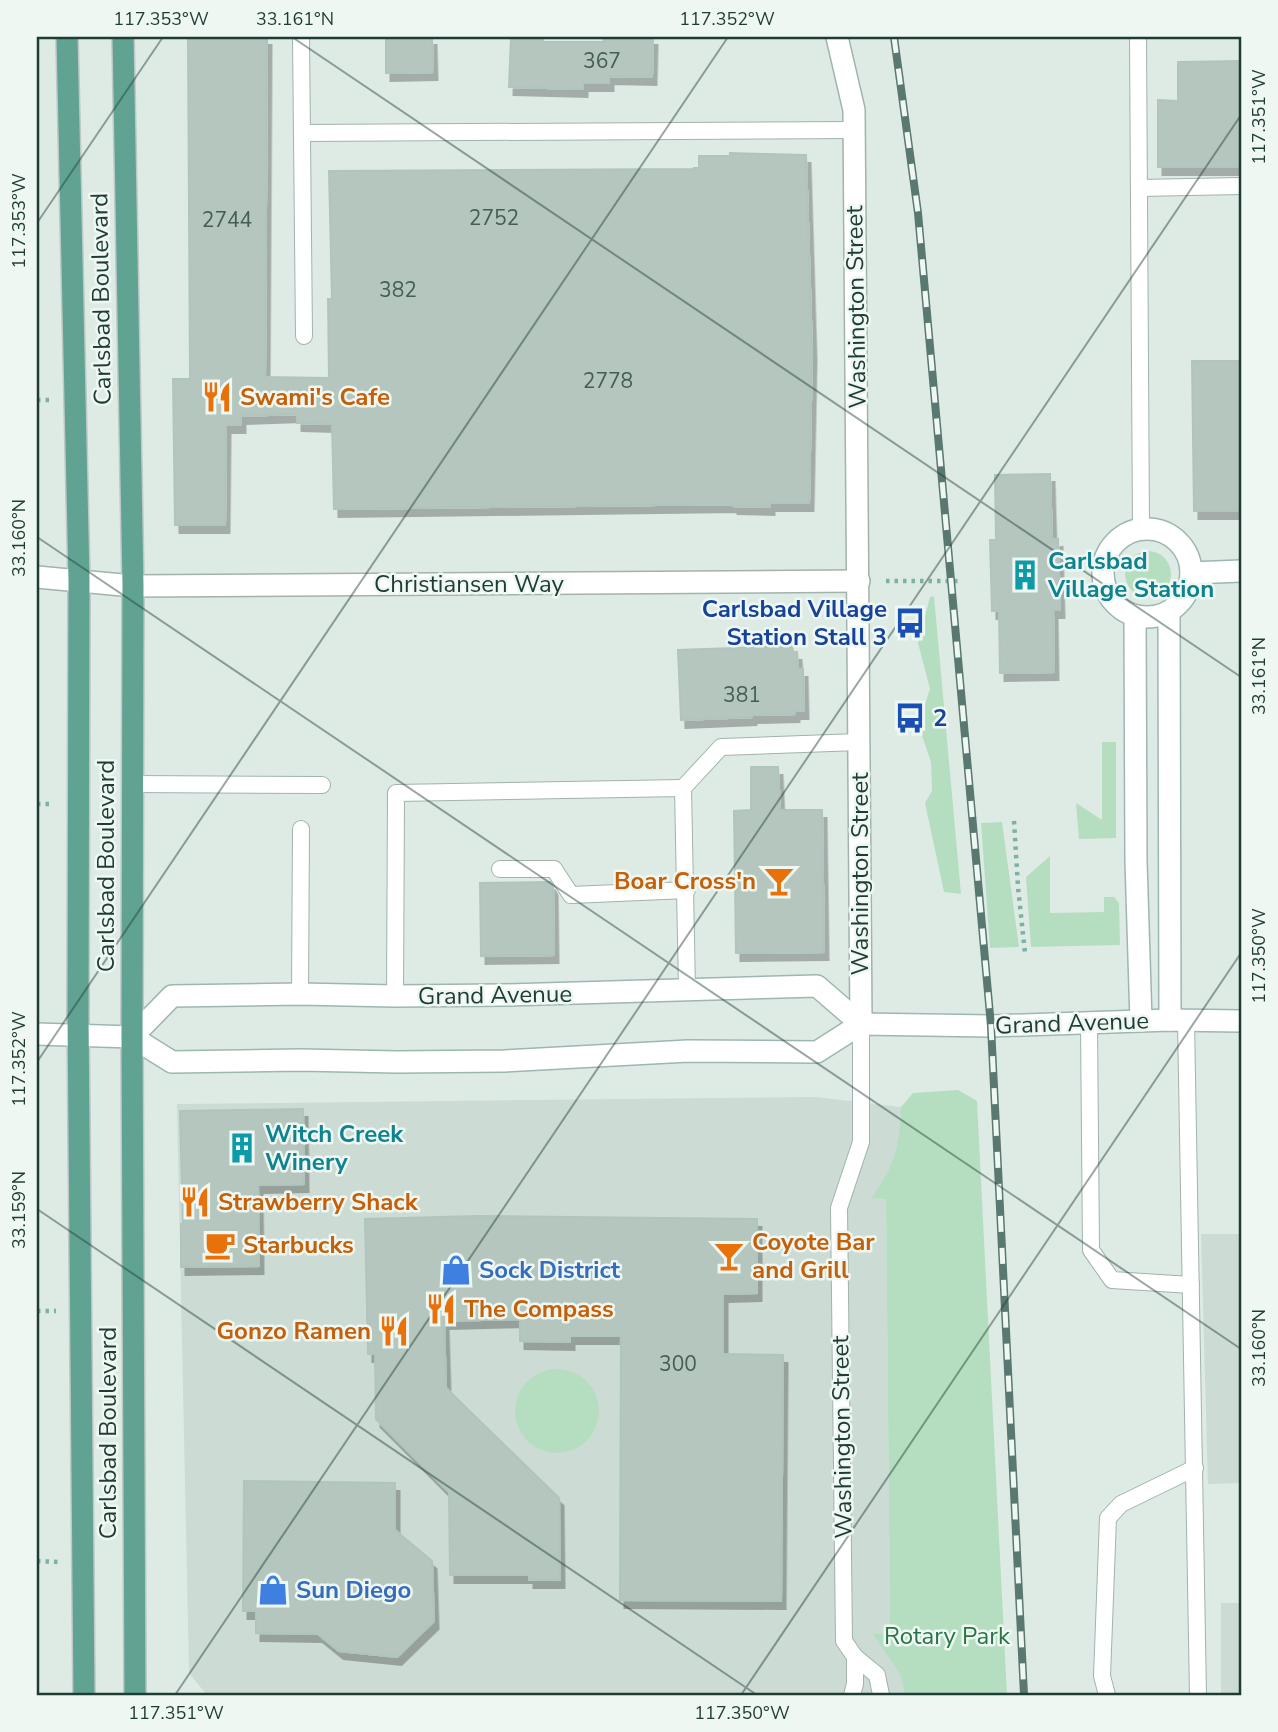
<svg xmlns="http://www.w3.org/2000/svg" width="1278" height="1732" font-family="'Nunito Sans',sans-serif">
<defs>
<filter id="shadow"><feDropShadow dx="4.5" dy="8" stdDeviation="0" flood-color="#0004"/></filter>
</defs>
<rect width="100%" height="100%" fill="#deebe5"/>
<g fill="#ccdbd4">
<polygon points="816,1097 901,1107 899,1145 888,1175 873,1197 886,1198 890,1624 889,1633 874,1634 900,1674 905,1695 207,1695 189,1673 177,1104"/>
<polygon points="1201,1234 1241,1234 1241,1483 1208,1484"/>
<polygon points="1241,1603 1241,1695 1221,1695 1221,1603"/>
</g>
<g fill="#b5dec1">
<circle cx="1148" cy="574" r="23"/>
<polygon points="934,596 961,894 944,892 925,803 932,791 931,762 918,724 930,689 918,643 930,597"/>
<polygon points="1102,742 1116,742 1116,838 1079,839 1076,803 1102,820"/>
<polygon points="1002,822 1019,947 990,948 981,823"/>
<polygon points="1050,856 1050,913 1104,912 1104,897 1114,897 1119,903 1120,945 1031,947 1026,877"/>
<path d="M958,1090L977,1101L1007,1695H905L900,1674L873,1634L889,1633L890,1624L886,1199L872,1198C896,1162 899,1149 901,1107L913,1093Z"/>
<circle cx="557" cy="1411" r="42"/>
</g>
<g fill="#b4c6be" stroke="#b0c5bd" stroke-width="2" filter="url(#shadow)">
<polygon points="188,37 267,37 265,377 329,378 328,299 332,299 329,171 694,169 694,168 699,168 699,156 730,156 730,153 806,155 812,352 809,503 770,503 770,507 733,506 733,504 334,509 332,424 297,423 297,414 241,416 241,425 226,425 225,525 175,525 173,379 190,379"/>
<polygon points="386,37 432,37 433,72 386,73"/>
<polygon points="511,37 543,37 543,42 604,42 603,37 653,37 652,77 609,76 609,83 583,83 583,89 509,87"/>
<polygon points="1241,61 1241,167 1158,167 1158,100 1178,101 1178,62"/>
<polygon points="1192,361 1241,361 1241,511 1194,511"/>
<polygon points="1050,474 1052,540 1058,539 1060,610 1053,610 1054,672 1000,673 999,610 992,611 990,540 996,540 995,475"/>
<polygon points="792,646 793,652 797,652 798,669 803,669 804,711 795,711 795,714 752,715 752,717 681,720 678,650"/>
<polygon points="751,767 778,767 780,810 822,810 824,952 736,953 734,811 751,810"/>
<polygon points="550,882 553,887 554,955 481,956 480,883"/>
<polygon points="303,1109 304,1184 258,1185 259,1266 181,1267 181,1224 183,1224 180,1111"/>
<polygon points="478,1216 757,1219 757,1293 723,1294 723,1354 783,1355 781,1601 620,1600 621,1336 570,1336 570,1342 520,1341 520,1319 444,1321 446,1388 559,1498 560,1580 529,1580 529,1575 450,1575 449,1492 376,1419 375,1354 368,1354 365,1219"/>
<polygon points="244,1481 395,1483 395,1530 432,1561 434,1621 397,1657 339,1651 318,1634 256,1633 256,1611 243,1611"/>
</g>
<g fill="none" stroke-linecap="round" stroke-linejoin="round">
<g stroke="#a1b3ac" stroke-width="18">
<g id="lane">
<polyline points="301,37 304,336"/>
<polyline points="1138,37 1141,529"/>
<polyline points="302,133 855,130"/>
<polyline points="1139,188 1241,186"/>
<polyline points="133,784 322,785"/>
<polyline points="683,788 721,747 859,742"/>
<polyline points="500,869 554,869 571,895 687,890"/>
<polyline points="300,994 301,829"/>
<polyline points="395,996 396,793 683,788 687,990"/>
<polyline points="1186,1021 1198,1695"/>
<polyline points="861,1024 861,1142 839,1208 844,1641 855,1657 877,1675 881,1695"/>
<polyline points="1089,1025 1091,1250 1112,1280 1191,1285"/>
<polyline points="852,1695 855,1684 855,1657"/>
<polyline points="1107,1695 1102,1676 1108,1518 1121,1504 1195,1468"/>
</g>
</g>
<g stroke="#a1b3ac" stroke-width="24">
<g id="street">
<polyline points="837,37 854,110 861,1024"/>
<polyline points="37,577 133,586 859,581"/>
</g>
</g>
<g stroke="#9db7ae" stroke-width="24">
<g id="secondary">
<circle cx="1147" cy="573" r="44"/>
<polyline points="1191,573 1241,571"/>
<polyline points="1169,612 1170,1020"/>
<polyline points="1135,616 1136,861 1141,1021"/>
<polyline points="37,1034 132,1037 172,1062 300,1060 397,1062 504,1061 688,1051 817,1052 861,1024 991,1026 1170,1020 1241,1021"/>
<polyline points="132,1037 172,996 300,994 395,996 504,995 817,986 861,1024"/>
</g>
</g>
<g stroke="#c0c8c6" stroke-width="24">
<g id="primary">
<polyline points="67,37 79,580 78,1015 84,1695"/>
<polyline points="123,37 133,586 132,1037 135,1695"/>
</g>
</g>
<g stroke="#7db1a1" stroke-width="4.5" stroke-dasharray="3.5 5" stroke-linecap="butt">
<polyline points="37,400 50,400"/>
<polyline points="886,581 962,581"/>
<polyline points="37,804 53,804"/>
<polyline points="1014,821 1018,887 1025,953"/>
<polyline points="37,1311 56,1311"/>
<polyline points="37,1561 58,1562"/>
</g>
<use href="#lane" stroke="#fff" stroke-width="16"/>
<use href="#street" stroke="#fff" stroke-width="21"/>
<use href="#secondary" stroke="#fff" stroke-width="21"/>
<use href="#primary" stroke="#60a393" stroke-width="21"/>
<g stroke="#597870" stroke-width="8">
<polyline id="rail" points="894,37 918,213 991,1026 1024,1695"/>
</g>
<use href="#rail" stroke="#eff7f3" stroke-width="5" stroke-dasharray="16" stroke-linecap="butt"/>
</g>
<path fill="none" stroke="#1f3c34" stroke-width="2" stroke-opacity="0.45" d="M292,37L1241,677M37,223L163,37M37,537L1241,1349M37,1062L728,37M37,1209L757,1695M175,1695L1241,115M741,1695L1241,953"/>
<defs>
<g id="restaurant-bare" transform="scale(2.415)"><path d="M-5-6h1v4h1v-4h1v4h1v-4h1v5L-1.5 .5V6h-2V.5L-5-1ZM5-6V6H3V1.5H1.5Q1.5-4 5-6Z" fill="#e8710a" stroke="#eff7f3" stroke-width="2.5" paint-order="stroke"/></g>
<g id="building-bare" transform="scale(2.415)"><path d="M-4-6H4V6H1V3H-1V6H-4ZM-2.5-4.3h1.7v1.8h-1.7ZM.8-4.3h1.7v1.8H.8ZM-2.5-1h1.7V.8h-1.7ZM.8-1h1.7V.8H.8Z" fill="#0f9aa8" stroke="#eff7f3" stroke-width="2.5" paint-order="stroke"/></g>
<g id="bus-bare" transform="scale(2.415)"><path d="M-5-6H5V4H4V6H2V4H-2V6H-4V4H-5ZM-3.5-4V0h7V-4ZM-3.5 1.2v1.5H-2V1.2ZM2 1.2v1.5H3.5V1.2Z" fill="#1a4fb4" stroke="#eff7f3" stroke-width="2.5" paint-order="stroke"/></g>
<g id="bar-bare" transform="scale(2.415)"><path d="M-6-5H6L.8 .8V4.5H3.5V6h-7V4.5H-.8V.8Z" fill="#e8710a" stroke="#eff7f3" stroke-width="2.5" paint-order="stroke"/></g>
<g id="cafe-bare" transform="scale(2.415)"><path d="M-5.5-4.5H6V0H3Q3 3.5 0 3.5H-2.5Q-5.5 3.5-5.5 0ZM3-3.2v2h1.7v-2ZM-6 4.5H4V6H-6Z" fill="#e8710a" stroke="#eff7f3" stroke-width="2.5" paint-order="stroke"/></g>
<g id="shop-bare" transform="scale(2.415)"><path d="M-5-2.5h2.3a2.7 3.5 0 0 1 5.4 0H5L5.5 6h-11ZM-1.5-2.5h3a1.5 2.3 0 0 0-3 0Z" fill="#3f7fe0" stroke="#eff7f3" stroke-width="2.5" paint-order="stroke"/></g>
</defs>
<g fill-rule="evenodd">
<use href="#restaurant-bare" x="217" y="397"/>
<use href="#building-bare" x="1025" y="575"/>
<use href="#bus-bare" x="910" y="623"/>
<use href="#bus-bare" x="910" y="718"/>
<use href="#bar-bare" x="779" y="881"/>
<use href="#building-bare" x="242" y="1148"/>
<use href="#restaurant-bare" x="195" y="1202"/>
<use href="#cafe-bare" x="220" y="1245"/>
<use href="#bar-bare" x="729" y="1256"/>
<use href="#shop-bare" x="456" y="1270"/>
<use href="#restaurant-bare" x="441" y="1309"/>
<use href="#restaurant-bare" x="394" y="1331"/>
<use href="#shop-bare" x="273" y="1590"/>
</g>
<g text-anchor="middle" stroke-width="5" stroke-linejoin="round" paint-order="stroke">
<g font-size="21" fill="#445e56">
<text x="602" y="68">367</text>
<text x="494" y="225">2752</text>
<text x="227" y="227">2744</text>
<text x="398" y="297">382</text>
<text x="608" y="388">2778</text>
<text x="742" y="702">381</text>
<text x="678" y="1371">300</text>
</g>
<g font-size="24" fill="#1f3c34" stroke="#eff7f3">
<text transform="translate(101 299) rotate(-91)" y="8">Carlsbad Boulevard</text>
<text transform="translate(856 307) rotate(-91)" y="8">Washington Street</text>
<text x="469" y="592">Christiansen Way</text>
<text transform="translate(106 866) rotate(-90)" y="8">Carlsbad Boulevard</text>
<text transform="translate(860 874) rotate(-90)" y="8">Washington Street</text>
<text transform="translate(495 995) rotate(-1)" y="8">Grand Avenue</text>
<text transform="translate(1072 1023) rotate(-2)" y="8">Grand Avenue</text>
<text transform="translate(108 1433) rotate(-90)" y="8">Carlsbad Boulevard</text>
<text transform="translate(842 1437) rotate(-91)" y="8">Washington Street</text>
</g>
<g font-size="24" font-weight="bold" fill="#c56008" stroke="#eff7f3" text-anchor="start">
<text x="240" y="405">Swami's Cafe</text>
<text x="756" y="889" text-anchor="end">Boar Cross'n</text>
<text x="218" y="1210">Strawberry Shack</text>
<text x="752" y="1250">Coyote Bar<tspan x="752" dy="28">and Grill</tspan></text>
<text x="243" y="1253">Starbucks</text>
<text x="464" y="1317">The Compass</text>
<text x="371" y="1339" text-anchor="end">Gonzo Ramen</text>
</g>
<g font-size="24" font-weight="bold" fill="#0d838f" stroke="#eff7f3" text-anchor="start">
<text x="1048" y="569">Carlsbad<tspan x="1048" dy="28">Village Station</tspan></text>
<text x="265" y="1142">Witch Creek<tspan x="265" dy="28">Winery</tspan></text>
</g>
<g font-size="24" font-weight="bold" fill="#164399" stroke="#eff7f3" text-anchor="end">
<text x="887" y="617">Carlsbad Village<tspan x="887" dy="28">Station Stall 3</tspan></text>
<text x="933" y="726" text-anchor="start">2</text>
</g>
<g font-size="24" font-weight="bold" fill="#366cbe" stroke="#eff7f3" text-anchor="start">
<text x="479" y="1278">Sock District</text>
<text x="296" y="1598">Sun Diego</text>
</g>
<g font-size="24" fill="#277546" stroke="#eff7f3">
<text x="947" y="1644">Rotary Park</text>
</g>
</g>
<rect width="1278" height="1732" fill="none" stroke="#eff7f3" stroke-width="77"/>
<rect x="38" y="38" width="1202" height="1656" fill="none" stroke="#1f3c34" stroke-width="2.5"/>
<g font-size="18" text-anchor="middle" fill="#1f3c34">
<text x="161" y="25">117.353°W</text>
<text x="295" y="25">33.161°N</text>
<text x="727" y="25">117.352°W</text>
<text transform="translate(1259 117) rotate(-90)" y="6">117.351°W</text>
<text transform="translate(19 221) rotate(-90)" y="6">117.353°W</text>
<text transform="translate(19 538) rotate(-90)" y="6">33.160°N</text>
<text transform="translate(1259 676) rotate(-90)" y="6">33.161°N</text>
<text transform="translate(1259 956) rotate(-90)" y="6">117.350°W</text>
<text transform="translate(19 1059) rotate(-90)" y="6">117.352°W</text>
<text transform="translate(19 1210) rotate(-90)" y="6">33.159°N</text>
<text transform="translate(1259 1348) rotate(-90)" y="6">33.160°N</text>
<text x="176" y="1719">117.351°W</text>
<text x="742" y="1719">117.350°W</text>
</g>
</svg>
